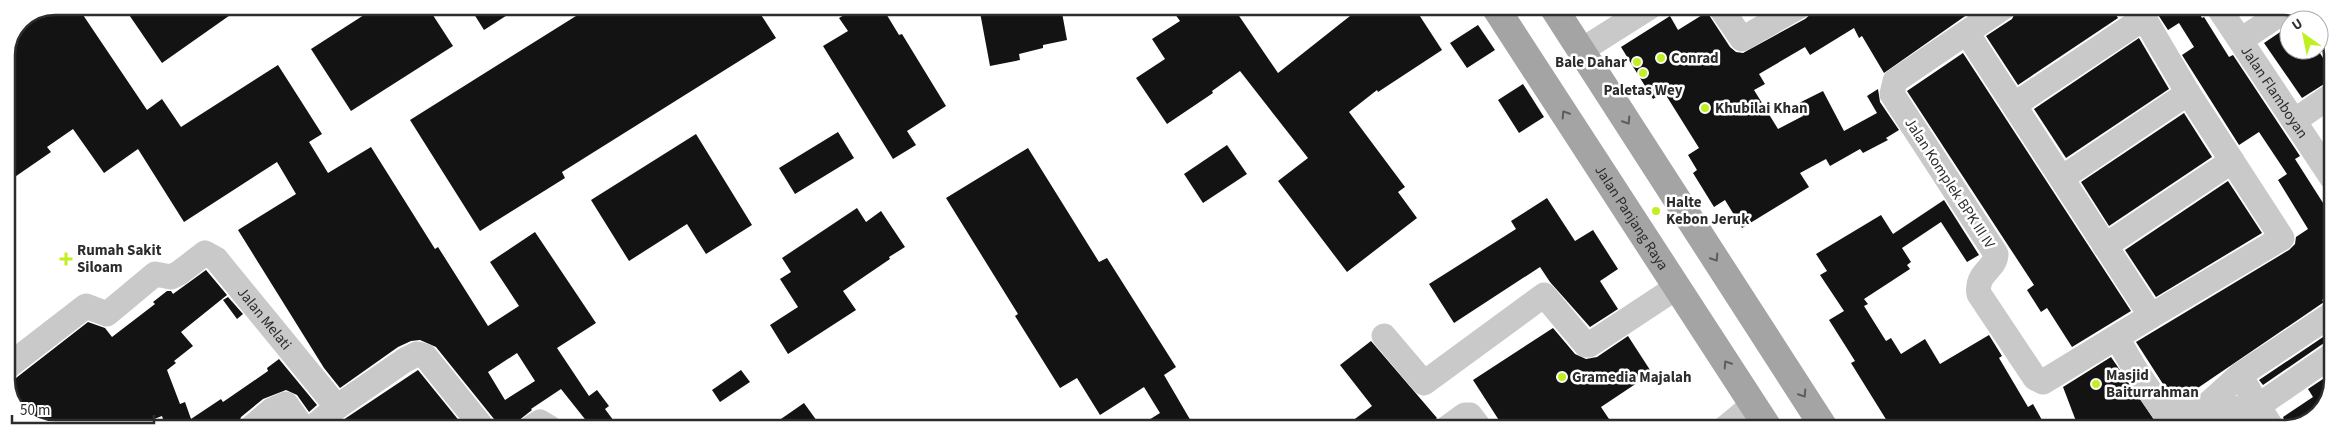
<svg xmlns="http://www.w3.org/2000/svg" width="2339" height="435" font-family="'Source Sans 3',sans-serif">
<rect width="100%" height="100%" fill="#fff"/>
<g fill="#131313" fill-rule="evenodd">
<path d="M56,6H77L147,110L162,99L181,127L278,65L322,134L309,142L328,173L371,147L435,249L438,247L488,326L519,306L490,262L535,232L596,323L557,348L589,396L597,390L609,406L605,409L619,428H592L561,389L531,409L532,410L518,421L517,428H497L494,419L436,347L420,340L411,341L398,347L340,388L324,368L238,230L296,194L277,162L184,222L138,149L104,173L73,129L47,147L51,152L6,183V55L21,20ZM517,353L535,381L505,400L488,372Z"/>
<polygon points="123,6 243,6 162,63"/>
<polygon points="378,6 427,6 453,46 351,111 311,49"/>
<polygon points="469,6 521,6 484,30"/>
<polygon points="592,6 756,7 776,38 562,172 565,178 480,231 410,120"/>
<polygon points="858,7 882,7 899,35 902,34 946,106 907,131 916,145 893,159 823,46 848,31 839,18"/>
<polygon points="979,7 1061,7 1067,40 1043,45 1043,48 1019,54 1020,60 990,66"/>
<polygon points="1170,7 1233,7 1278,73 1350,16 1344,7 1414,7 1442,50 1378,92 1377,90 1349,112 1405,187 1398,192 1417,218 1347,272 1278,181 1308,158 1240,71 1212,91 1213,93 1167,124 1136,78 1165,59 1152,39 1180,21"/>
<polygon points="1812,7 1978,7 1884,73 1862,36 1859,38 1854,28 1810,55 1805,47 1759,74 1765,84 1754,90 1778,129 1803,116 1797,104 1823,91 1844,131 1877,113 1867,96 1878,89 1880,102 1899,130 1886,138 1888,140 1863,153 1860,149 1830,166 1826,159 1800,173 1809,187 1742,228 1725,200 1714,207 1693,173 1697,170 1688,155 1699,148 1664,92 1653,99 1621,47 1670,16 1678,30 1707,12 1730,47 1736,52 1743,53 1805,19 1811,14"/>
<polygon points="2018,7 2111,7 2118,18 2018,85 1986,36 2012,19"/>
<polygon points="2153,7 2204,7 2198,11 2202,18 2204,17 2229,57 2233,55 2300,156 2295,159 2332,217 2332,294 2322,300 2324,302 2186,396 2187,398 2172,398 2136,342 2289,250 2295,244 2296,237 2308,229 2278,180 2287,174 2259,132 2239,145 2182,55 2194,47 2179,23 2168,30"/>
<polygon points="1478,25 1495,50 1467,68 1450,43"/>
<polygon points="2289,26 2289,50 2318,50 2332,72 2332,79 2302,98 2264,43"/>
<polygon points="2139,38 2169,89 2066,158 2034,109"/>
<polygon points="1963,53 2131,311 2072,347 2047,308 2041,312 2027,290 2034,285 1907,91"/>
<polygon points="1523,84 1544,117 1519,133 1498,100"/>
<polygon points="2184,113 2212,157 2109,226 2081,182"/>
<polygon points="838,132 854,158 795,194 779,168"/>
<polygon points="696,134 752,225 706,254 687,224 629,261 591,200"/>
<polygon points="1227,145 1247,174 1203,203 1184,174"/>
<polygon points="1028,148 1099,262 1107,258 1176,367 1164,375 1195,428 1136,428 1160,413 1144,387 1100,415 1077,378 1060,388 1015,316 1018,314 946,198"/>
<polygon points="2228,181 2262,233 2156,297 2125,250"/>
<polygon points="1547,198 1575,241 1593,230 1618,269 1600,281 1618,309 1590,327 1550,282 1540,267 1454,323 1429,284 1516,229 1511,221"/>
<polygon points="1944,200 1979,255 1967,262 1941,222 1902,248 1911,262 1907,265 1910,269 1864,299 1868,304 1864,306 1886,341 1891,338 1901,354 1925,339 1940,364 1989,335 2002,356 1999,358 2028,407 2033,404 2047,429 1892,429 1851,363 1855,361 1829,320 1844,311 1820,275 1827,271 1816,254 1881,215 1893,234"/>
<polygon points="857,208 866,222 881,211 905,247 889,257 890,259 843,291 856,310 788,354 770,325 798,307 780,279 791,272 782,258"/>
<polygon points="206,270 227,295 181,332 193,346 174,361 176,363 167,370 180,404 185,402 191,419 221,399 223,402 268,371 267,368 279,359 317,405 309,412 297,395 286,390 263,399 241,417 237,428 166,428 162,416 131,428 46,428 20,414 7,386 7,381 16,378 88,322 105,328 112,337 155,304 153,302 167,291 171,291 173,294"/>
<polygon points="228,297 243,314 237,319 223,300"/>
<polygon points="1553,328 1575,354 1586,359 1597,357 1628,336 1652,373 1601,407 1615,428 1504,428 1473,380"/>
<polygon points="2332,331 2332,341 2324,343 2263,385 2259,380"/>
<polygon points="1371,341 1437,418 1427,428 1343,428 1372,406 1340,365"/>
<polygon points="2111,357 2157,424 2164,426 2207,426 2208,429 2079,429 2063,387"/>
<polygon points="418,370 465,428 334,428 346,418"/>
<polygon points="741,370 750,382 720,402 712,390"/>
<polygon points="2332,373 2332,389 2316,417 2287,427 2283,417 2313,397 2308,389"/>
<polygon points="804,403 822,428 768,428"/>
<polygon points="2251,421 2256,429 2217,429 2222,425"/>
</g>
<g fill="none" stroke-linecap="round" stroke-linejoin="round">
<g stroke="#c9c9c9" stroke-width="25">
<polyline points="1720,7 1742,39 1798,7"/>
<path id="s1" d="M2218,7L2332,178"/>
<path d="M1967,33L2151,316L2043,382L2035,378L1979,294C1975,273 1996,269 1996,254L1892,94L1895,81L2004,7"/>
<polyline points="2241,40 2290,7"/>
<polyline points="1582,50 1650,7"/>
<polyline points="2014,105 2144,18 2188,93 2282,238 2151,316"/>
<polyline points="2294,121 2332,95"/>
<polyline points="2062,178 2188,93"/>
<polyline points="2105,246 2232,161"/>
<polyline points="1384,336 1424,383 1544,295 1586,345 1589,345 1677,287"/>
<polyline points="2117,338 2135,369 2164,412 2210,412 2258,406 2273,429"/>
<polyline points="2332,355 2258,406 2240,375 2332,314"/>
<path id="s2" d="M7,367L86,306L107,314L155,274L171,277L179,273L205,253L216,259L337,407"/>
<polyline points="2198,413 2240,375"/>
<polyline points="251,428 272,410 286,404 303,428"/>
<polyline points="312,428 337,407 405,360 417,354 425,356 483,428"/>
<polyline points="531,428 540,422 550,428"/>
<polyline points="1447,428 1465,415 1470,415 1480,428"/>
<polyline points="1724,429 1753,405"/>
</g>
<g stroke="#a4a4a4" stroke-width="28">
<path id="s3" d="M1495,7L1769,429"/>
<polyline points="1553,7 1825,429"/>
</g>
</g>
<defs><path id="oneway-chevron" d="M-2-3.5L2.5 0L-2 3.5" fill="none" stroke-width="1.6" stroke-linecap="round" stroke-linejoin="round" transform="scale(1.25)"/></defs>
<g stroke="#5c5c5c">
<use href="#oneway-chevron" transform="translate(1565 114) rotate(-123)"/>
<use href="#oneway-chevron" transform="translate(1627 121) rotate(57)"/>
<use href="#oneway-chevron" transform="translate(1715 258) rotate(57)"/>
<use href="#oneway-chevron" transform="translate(1727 364) rotate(-123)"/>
<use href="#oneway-chevron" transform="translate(1803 394) rotate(57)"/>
</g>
<g fill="#c0ef22" stroke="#fff" stroke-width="2">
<circle cx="1661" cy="58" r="5"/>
<circle cx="1637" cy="62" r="5"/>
<circle cx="1643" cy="73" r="5"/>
<circle cx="1705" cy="108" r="5"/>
<circle cx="1656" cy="211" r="5"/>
<path d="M63.5 251.5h5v5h5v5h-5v5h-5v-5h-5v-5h5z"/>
<circle cx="1562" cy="377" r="5"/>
<circle cx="2096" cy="384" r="5"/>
</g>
<g text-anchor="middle" stroke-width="5" stroke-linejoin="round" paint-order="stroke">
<g font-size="15" font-weight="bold" fill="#2c2c2c" stroke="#fff" text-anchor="start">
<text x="1671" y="63">Conrad</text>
<text x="1627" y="67" text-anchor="end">Bale Dahar</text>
<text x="1643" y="95" text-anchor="middle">Paletas Wey</text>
<text x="1715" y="113">Khubilai Khan</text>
<text x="1666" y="207">Halte<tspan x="1666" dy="17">Kebon Jeruk</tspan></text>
<text x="77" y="255">Rumah Sakit<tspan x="77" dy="17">Siloam</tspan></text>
<text x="2106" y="380">Masjid<tspan x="2106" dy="17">Baiturrahman</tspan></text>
<text x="1572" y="382">Gramedia Majalah</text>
</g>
<g font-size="15" fill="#2c2c2c" stroke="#fff">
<text dy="5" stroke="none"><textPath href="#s1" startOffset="102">Jalan Flamboyan</textPath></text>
<text transform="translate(1950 183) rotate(57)" y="5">Jalan Komplek BPK III IV</text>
<text dy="5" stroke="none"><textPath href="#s3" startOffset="251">Jalan Panjang Raya</textPath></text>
<text dy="5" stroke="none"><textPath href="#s2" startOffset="332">Jalan Melati</textPath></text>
</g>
</g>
<path d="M0 0H2339V435H0ZM55 15H2284A40 40 0 0 1 2324 55V380A40 40 0 0 1 2284 420H55A40 40 0 0 1 15 380V55A40 40 0 0 1 55 15Z" fill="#fff" fill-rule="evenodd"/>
<path fill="none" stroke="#2c2c2c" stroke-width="2.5" d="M55 15H2284A40 40 0 0 1 2324 55V380A40 40 0 0 1 2284 420H55A40 40 0 0 1 15 380V55A40 40 0 0 1 55 15Z"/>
<g transform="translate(2304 35) rotate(327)"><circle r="24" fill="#ffffff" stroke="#ababab"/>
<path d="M0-4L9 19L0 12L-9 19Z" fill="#c0ef22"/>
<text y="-8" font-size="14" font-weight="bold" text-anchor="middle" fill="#2c2c2c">U</text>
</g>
<path d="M12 415v8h142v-8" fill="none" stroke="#2c2c2c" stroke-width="2.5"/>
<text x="20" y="415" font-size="15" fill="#2c2c2c" stroke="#ffffff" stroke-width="4" paint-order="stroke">50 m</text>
</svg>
